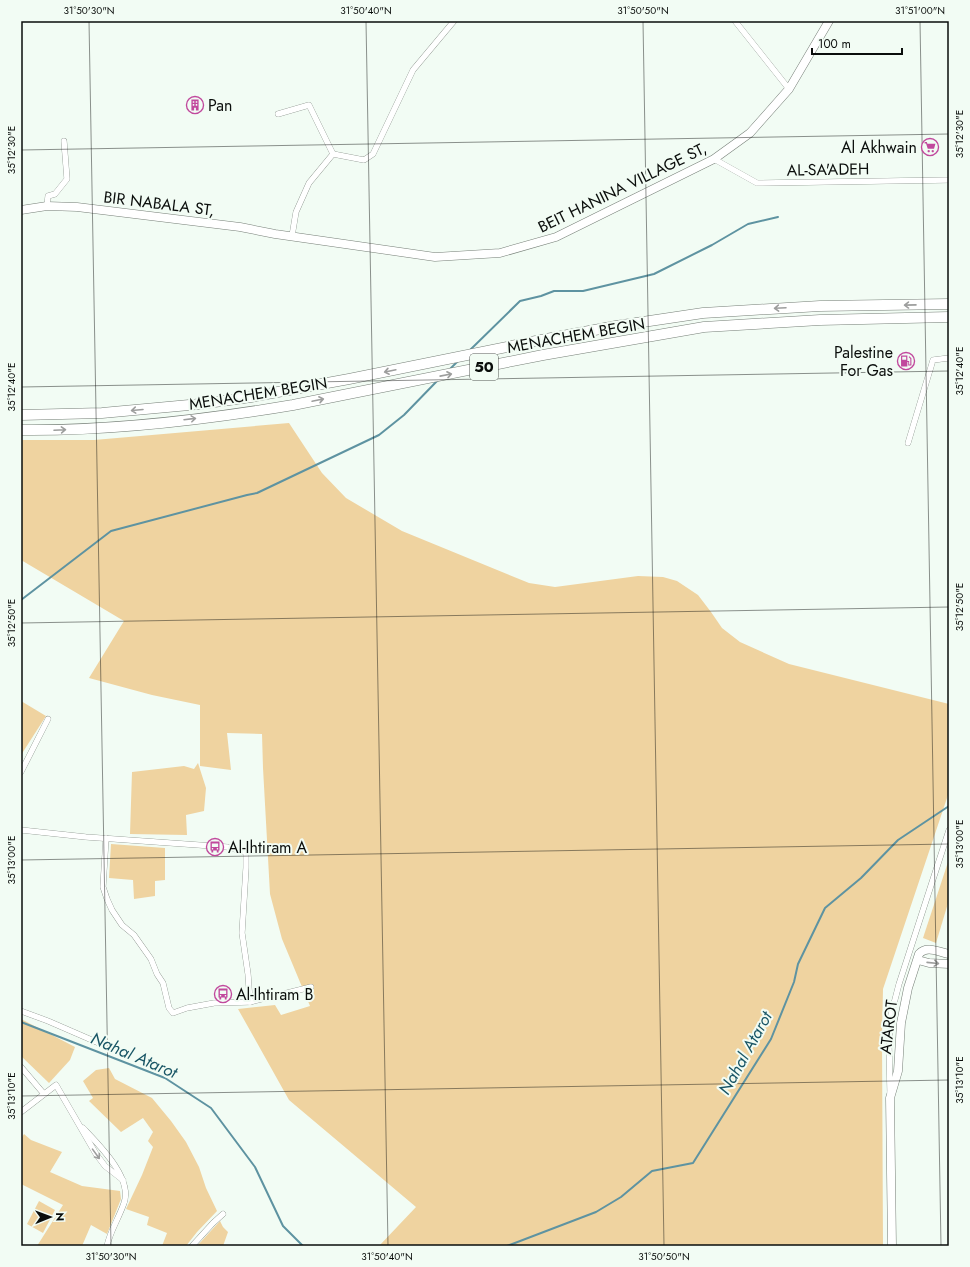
<svg xmlns="http://www.w3.org/2000/svg" width="970" height="1267" font-family="Jost,sans-serif">
<rect width="100%" height="100%" fill="#f2fcf4"/>
<g fill="#efd3a0">
<polygon points="289,423 322,473 346,498 402,531 529,583 555,587 638,576 663,577 677,581 698,595 711,612 722,628 740,642 789,664 949,704 949,792 883,989 882,1037 883,1246 379,1246 416,1207 289,1100 238,1009 275,1005 281,1015 310,1006 282,939 270,894 263,768 262,734 227,733 231,770 200,766 200,705 152,695 89,678 124,621 21,560 21,440 94,440"/>
<polygon points="21,701 46,716 21,755"/>
<polygon points="198,763 206,788 204,811 186,815 187,835 130,834 132,772 184,766 194,769"/>
<polygon points="111,844 165,848 165,880 155,881 155,896 134,899 133,880 109,878"/>
<polygon points="949,859 949,900 936,943 923,938"/>
<polygon points="21,1019 75,1047 70,1060 49,1083 21,1056"/>
<polygon points="109,1068 115,1079 152,1098 171,1121 186,1142 199,1167 206,1188 217,1211 197,1232 186,1246 162,1246 167,1233 147,1225 149,1217 126,1209 142,1175 153,1147 148,1141 153,1132 143,1118 121,1132 89,1101 93,1098 83,1081 96,1070"/>
<polygon points="24,1134 31,1140 62,1152 50,1172 82,1186 120,1191 121,1199 107,1234 91,1225 82,1246 37,1246 63,1205 21,1184 21,1139"/>
<polygon points="39,1201 55,1210 43,1233 27,1224"/>
<polygon points="220,1221 223,1227 228,1232 223,1246 197,1246"/>
</g>
<g fill="none" stroke-linecap="round" stroke-linejoin="round">
<g stroke="#5e93a1" stroke-width="2">
<polyline points="469,351 520,301 541,296 554,291 583,291 654,274 712,245 748,224 778,217"/>
<polyline points="450,369 458,361"/>
<polyline points="21,600 111,531 247,495 257,493 379,435 404,415 438,380"/>
<polyline points="21,1022 165,1078 211,1108 255,1167 283,1226 303,1246"/>
<polyline points="507,1246 596,1212 621,1197 652,1171 693,1163 771,1039 794,982 798,964 825,908 861,878 898,840 949,806"/>
</g>
<g stroke="#767f77" stroke-width="6">
<g id="street">
<polyline points="735,21 789,89"/>
<polyline points="278,114 309,105 333,154"/>
<polyline points="714,159 757,183 949,180"/>
<polyline points="47,206 48,196 55,194 67,179 64,141"/>
<polyline points="292,236 296,212 309,183 333,154 364,160 373,154 413,70 454,21"/>
<polyline points="908,443 933,360 949,358"/>
<polyline points="21,772 48,719"/>
<polyline points="21,830 86,837 227,847 246,852 246,868 242,933 248,974 250,1002"/>
<polyline points="106,838 103,887 107,899 112,910 122,925 134,935 151,959 157,974 163,983 169,1008 173,1013 187,1008 214,1003 250,1002 311,987"/>
<polyline points="21,1011 48,1021 101,1044"/>
<polyline points="21,1067 44,1094"/>
<polyline points="890,1092 889,1046 891,1015 899,984 949,830"/>
<polyline points="21,1112 56,1085 96,1154 105,1166 123,1180"/>
<path d="M83,1128C99,1145 133,1178 124,1203C119,1218 110,1231 107,1246"/>
<polyline points="192,1246 213,1223 223,1214"/>
</g>
</g>
<g stroke="#767f77" stroke-width="9">
<g id="secondary">
<polyline points="21,210 47,206 77,207 240,227 275,234 435,257 500,253 556,237 714,159 750,133 789,89 829,21"/>
<polyline points="918,960 929,963 949,964"/>
<path d="M892,1246L890,1098L898,1071L901,1023L908,988L919,954C927,945 938,952 949,954"/>
</g>
</g>
<g stroke="#767f77" stroke-width="11">
<g id="highway">
<polyline points="21,415 102,413 200,404 251,397 349,379 541,340 616,326 703,313 820,306 949,304"/>
<path d="M21,430C112,431 204,420 293,405L543,355L704,327L820,320L949,317"/>
</g>
</g>
<use href="#street" stroke="#fff" stroke-width="5.5"/>
<use href="#secondary" stroke="#fff" stroke-width="8"/>
<use href="#highway" stroke="#fff" stroke-width="10"/>
</g>
<defs><path id="oneway-shaft" d="M-6 0H5M1.5-3L5.5 0L1.5 3" fill="none" stroke-width="1.6" stroke-linecap="round" stroke-linejoin="round"/></defs>
<g stroke="#9d9e9d">
<use href="#oneway-shaft" transform="translate(910 305) rotate(179)"/>
<use href="#oneway-shaft" transform="translate(780 308) rotate(177)"/>
<use href="#oneway-shaft" transform="translate(390 371) rotate(168)"/>
<use href="#oneway-shaft" transform="translate(446 375) rotate(-11)"/>
<use href="#oneway-shaft" transform="translate(318 400) rotate(-12)"/>
<use href="#oneway-shaft" transform="translate(137 410) rotate(175)"/>
<use href="#oneway-shaft" transform="translate(190 419) rotate(-7)"/>
<use href="#oneway-shaft" transform="translate(60 430) rotate(-3)"/>
<use href="#oneway-shaft" transform="translate(933 963) rotate(6)"/>
<use href="#oneway-shaft" transform="translate(96 1154) rotate(54)"/>
</g>
<path fill="none" stroke="#0a0d0b" stroke-width="1" stroke-opacity="0.45" d="M89,21L111,1246M366,21L388,1246M643,21L664,1246M920,21L941,1246M21,150L949,134M21,387L949,371M21,623L949,607M21,860L949,844M21,1096L949,1080"/>
<defs>
<g id="building-ring" transform="scale(0.9)"><circle r="9.5" fill="#f2fcf4" stroke="#c1499d" stroke-width="1.5"/><path d="M-4-6H4V6H1V3H-1V6H-4ZM-2.5-4.3h1.7v1.8h-1.7ZM.8-4.3h1.7v1.8H.8ZM-2.5-1h1.7V.8h-1.7ZM.8-1h1.7V.8H.8Z" fill="#c1499d"/></g>
<g id="supermarket-ring" transform="scale(0.9)"><circle r="9.5" fill="#f2fcf4" stroke="#c1499d" stroke-width="1.5"/><path d="M-6-5.5h2.5l.6 2H6L4.5 2H-2.5L-4.4-4H-6ZM-1.5 3.2a1.3 1.3 0 1 0 .1 0ZM3 3.2a1.3 1.3 0 1 0 .1 0Z" fill="#c1499d"/></g>
<g id="fuel-ring" transform="scale(0.9)"><circle r="9.5" fill="#f2fcf4" stroke="#c1499d" stroke-width="1.5"/><path d="M-5.5-6h7V0h2V4h1.3V-2.5L3-4.5l.8-.8L6-3V5H2.5V1h-1V6h-7ZM-4.2-4.7v3.2H.2V-4.7Z" fill="#c1499d"/></g>
<g id="bus-ring" transform="scale(0.9)"><circle r="9.5" fill="#f2fcf4" stroke="#c1499d" stroke-width="1.5"/><path d="M-5-6H5V4H4V6H2V4H-2V6H-4V4H-5ZM-3.5-4V0h7V-4ZM-3.5 1.2v1.5H-2V1.2ZM2 1.2v1.5H3.5V1.2Z" fill="#c1499d"/></g>
</defs>
<g fill-rule="evenodd">
<use href="#building-ring" x="195" y="105"/>
<use href="#supermarket-ring" x="930" y="147"/>
<use href="#fuel-ring" x="906" y="361"/>
<use href="#bus-ring" x="215" y="847"/>
<use href="#bus-ring" x="223" y="994"/>
</g>
<g text-anchor="middle" stroke-width="4" stroke-linejoin="round" paint-order="stroke">
<rect fill="#f2fcf4" stroke="#505551" stroke-width="1" x="470" y="354" width="28" height="26" rx="3"/>
<g font-size="15" font-weight="bold" fill="#0a0d0b">
<text x="484" y="372">50</text>
</g>
<g font-size="16" fill="#0a0d0b" stroke="#f2fcf4" text-anchor="start">
<text x="208" y="111">Pan</text>
<text x="917" y="153" text-anchor="end">Al Akhwain</text>
<text x="893" y="358" text-anchor="end">Palestine<tspan x="893" dy="18">For Gas</tspan></text>
<text x="228" y="853">Al-Ihtiram A</text>
<text x="236" y="1000">Al-Ihtiram B</text>
</g>
<g font-size="16" fill="#0a0d0b" stroke="#f2fcf4">
<text transform="translate(828 169) rotate(-1)" y="6">AL-SA'ADEH</text>
<text transform="translate(622 187) rotate(-26)" y="6">BEIT HANINA VILLAGE ST,</text>
<text transform="translate(159 203) rotate(7)" y="6">BIR NABALA ST,</text>
<text transform="translate(576 335) rotate(-10)" y="6">MENACHEM BEGIN</text>
<text transform="translate(258 393) rotate(-9)" y="6">MENACHEM BEGIN</text>
<text transform="translate(888 1027) rotate(-83)" y="6">ATAROT</text>
</g>
<g font-size="17" font-style="italic" fill="#185565" stroke="#f2fcf4">
<text transform="translate(745 1053) rotate(-61)" y="6">Nahal Atarot</text>
<text transform="translate(134 1055) rotate(23)" y="6">Nahal Atarot</text>
</g>
</g>
<rect width="970" height="1267" fill="none" stroke="#f2fcf4" stroke-width="44"/>
<g transform="translate(50 1217) rotate(89)" stroke="#f2fcf4" stroke-width="3" paint-order="stroke">
<path d="M0-3L7 15L0 10L-7 15Z" fill="#0a0d0b"/>
<text y="-6" font-size="11" font-weight="bold" text-anchor="middle" fill="#0a0d0b">N</text>
</g>
<path d="M812 48v6h90v-6" fill="none" stroke="#0a0d0b" stroke-width="2"/>
<text x="818" y="48" font-size="12" fill="#0a0d0b" stroke="#f2fcf4" stroke-width="3" paint-order="stroke">100 m</text>
<rect x="22" y="22" width="926" height="1223" fill="none" stroke="#0a0d0b" stroke-width="1.5"/>
<g font-size="10" text-anchor="middle" fill="#0a0d0b">
<text x="89" y="14">31°50'30"N</text>
<text x="366" y="14">31°50'40"N</text>
<text x="643" y="14">31°50'50"N</text>
<text x="920" y="14">31°51'00"N</text>
<text transform="translate(959 134) rotate(-90)" y="4">35°12'30"E</text>
<text transform="translate(11 150) rotate(-90)" y="4">35°12'30"E</text>
<text transform="translate(959 371) rotate(-90)" y="4">35°12'40"E</text>
<text transform="translate(11 387) rotate(-90)" y="4">35°12'40"E</text>
<text transform="translate(959 607) rotate(-90)" y="4">35°12'50"E</text>
<text transform="translate(11 623) rotate(-90)" y="4">35°12'50"E</text>
<text transform="translate(959 844) rotate(-90)" y="4">35°13'00"E</text>
<text transform="translate(11 860) rotate(-90)" y="4">35°13'00"E</text>
<text transform="translate(959 1080) rotate(-90)" y="4">35°13'10"E</text>
<text transform="translate(11 1096) rotate(-90)" y="4">35°13'10"E</text>
<text x="111" y="1260">31°50'30"N</text>
<text x="387" y="1260">31°50'40"N</text>
<text x="664" y="1260">31°50'50"N</text>
</g>
</svg>
